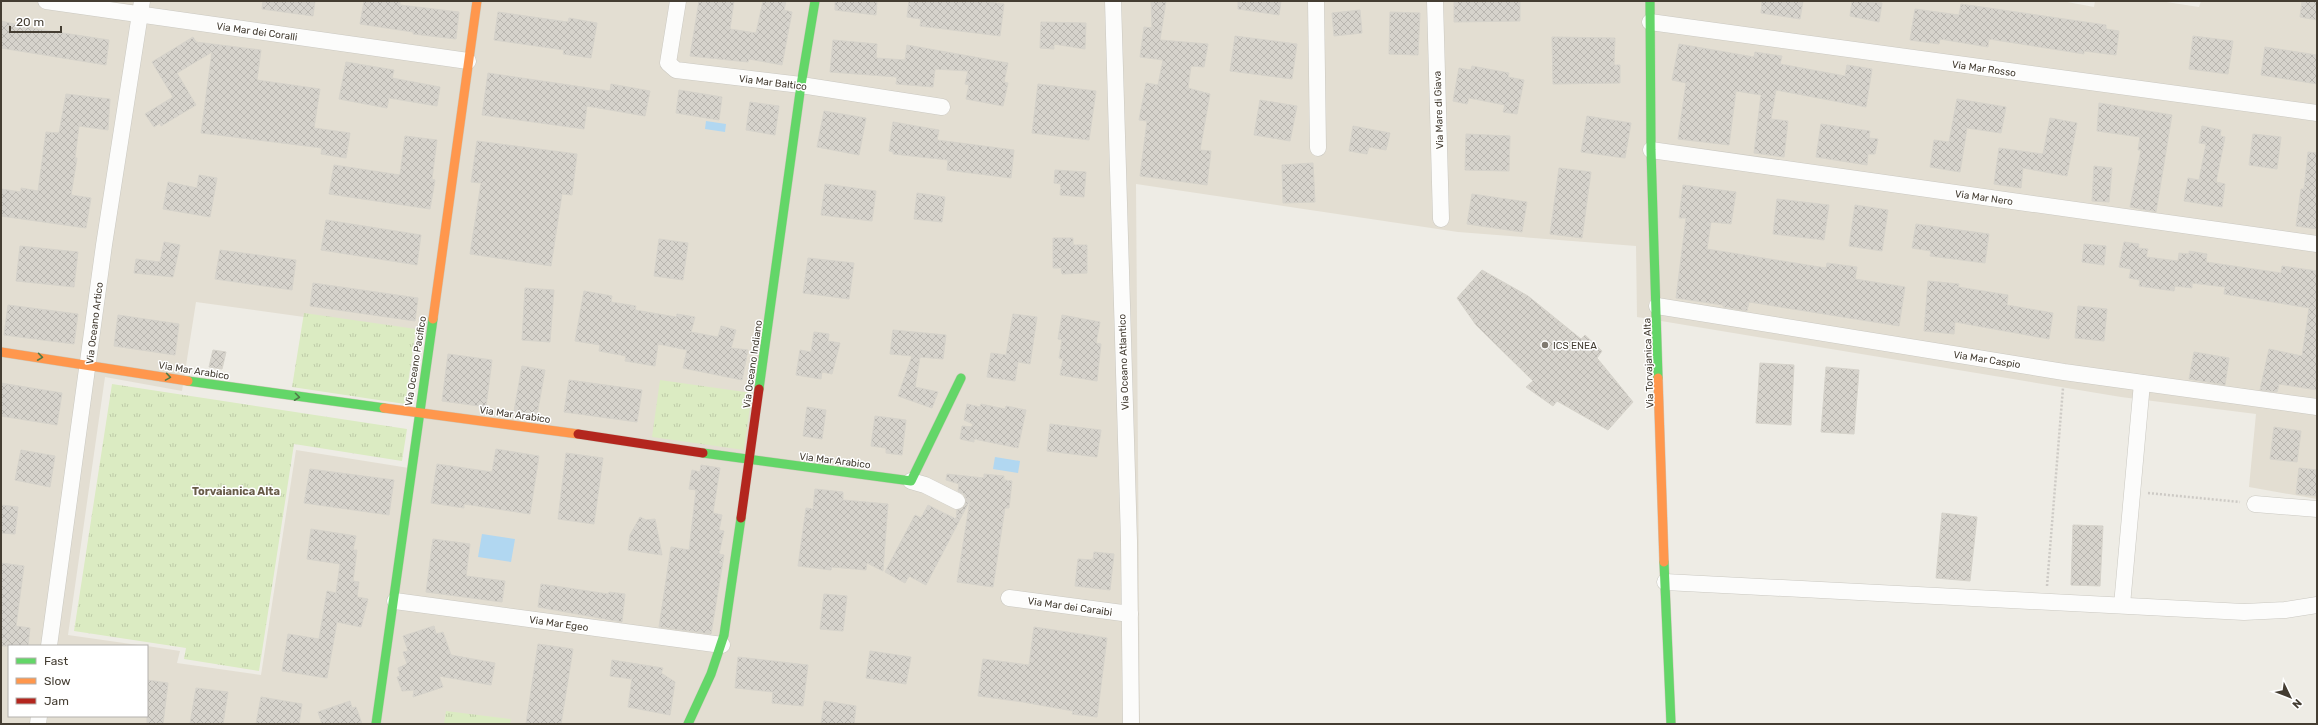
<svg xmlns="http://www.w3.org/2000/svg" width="2318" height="725" font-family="Rubik,sans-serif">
<defs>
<pattern id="grass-tufts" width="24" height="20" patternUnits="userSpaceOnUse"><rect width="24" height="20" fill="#dbebc2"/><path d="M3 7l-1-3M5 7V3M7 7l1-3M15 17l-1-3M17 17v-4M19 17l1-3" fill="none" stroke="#bdcaa7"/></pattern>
<pattern id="building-cross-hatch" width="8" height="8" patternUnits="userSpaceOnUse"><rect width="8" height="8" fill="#d6d3cc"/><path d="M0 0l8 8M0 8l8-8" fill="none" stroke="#b9b6b0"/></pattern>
</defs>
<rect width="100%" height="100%" fill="#eeece5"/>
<path fill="#e3ded2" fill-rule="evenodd" d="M1,1H2062L2094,7L2095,1H2160L2199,7L2201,1H2317V499L2249,487L2256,414L2121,397L1637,317L1636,246L1458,232L1136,184L1140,724H1ZM196,302L433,335L409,468L296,450L261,675L177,663L180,651L147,646V716H9V646H145L68,635L105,377L182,391Z"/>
<g fill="url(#grass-tufts)">
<polygon points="304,313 416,329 405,404 292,387"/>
<polygon points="660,380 752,393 744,450 652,437"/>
<polygon points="112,384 407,429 402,461 294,444 259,671 184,659 186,648 74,631"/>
<polygon points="446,711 511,719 510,724 444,724"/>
</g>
<g fill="#b1d7f1">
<polygon points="706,121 726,124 725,132 705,129"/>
<polygon points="995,457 1020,461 1018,473 993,469"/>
<polygon points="482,534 515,539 511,562 478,557"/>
</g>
<g fill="url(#building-cross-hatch)" stroke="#d6d3cb">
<polygon points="263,1 315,1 313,16 262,9"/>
<polygon points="364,1 400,1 400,5 459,12 456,39 413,34 413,32 360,24"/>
<polygon points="699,1 734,1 730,29 756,33 763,1 786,1 784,10 792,12 782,65 749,59 748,62 690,56"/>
<polygon points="835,1 877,1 876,15 835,10"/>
<polygon points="909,1 982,1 1004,4 1000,36 920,26 921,19 907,17"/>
<polygon points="1151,1 1166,1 1160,40 1208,44 1204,67 1191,66 1188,88 1210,94 1200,150 1211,151 1207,185 1140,176 1147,121 1139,120 1146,83 1158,85 1163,60 1140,57 1144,27 1152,28"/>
<polygon points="1238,1 1281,1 1279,15 1238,9"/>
<polygon points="1454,1 1520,1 1520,21 1454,22"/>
<polygon points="1762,1 1803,1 1800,19 1761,13"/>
<polygon points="1852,1 1882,3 1879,22 1850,16"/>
<polygon points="2302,1 2317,1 2317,20 2300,17"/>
<polygon points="1961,4 2106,25 2106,29 2119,31 2116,55 2084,51 2084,54 1989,39 1988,47 1940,39 1939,44 1910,40 1915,9 1959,15"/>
<polygon points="1360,10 1362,33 1334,36 1332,13"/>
<polygon points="498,12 568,22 569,18 597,23 591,58 563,54 564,50 494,40"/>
<polygon points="1390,12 1420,13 1418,55 1389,54"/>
<polygon points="1,21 37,29 109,40 106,65 1,48"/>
<polygon points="1041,22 1086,23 1085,49 1054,44 1054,49 1040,48"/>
<polygon points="1235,36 1297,44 1292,79 1230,71"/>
<polygon points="2193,36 2233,41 2228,74 2189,69"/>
<polygon points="193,37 196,42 261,50 257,80 320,89 314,128 350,133 346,158 321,154 322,148 201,133 212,52 177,73 196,105 161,126 160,123 154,127 145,114 173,97 152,62"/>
<polygon points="1552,37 1615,38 1614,65 1620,65 1620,83 1553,84"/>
<polygon points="833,40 877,44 876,58 905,60 907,45 1008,63 1004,82 1008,83 1003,106 966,99 969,85 965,84 968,71 935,69 933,87 896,84 897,77 830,72"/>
<polygon points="1679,44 1754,57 1755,52 1782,56 1780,64 1845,76 1847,65 1872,69 1866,107 1776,90 1771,119 1788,121 1784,157 1754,153 1761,95 1736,91 1729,145 1678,139 1686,83 1672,80"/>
<polygon points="2265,47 2317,55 2317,84 2261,75"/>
<polygon points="346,62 394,70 392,78 440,87 437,106 389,98 387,108 339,99"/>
<polygon points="1472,66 1509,73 1508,77 1524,80 1517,114 1503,112 1505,105 1469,98 1467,104 1453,101 1459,68 1471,70"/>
<polygon points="488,73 610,91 611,84 650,91 645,116 587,106 584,129 482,115"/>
<polygon points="1038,84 1096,91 1089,140 1032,133"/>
<polygon points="679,90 722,97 719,120 676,113"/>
<polygon points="66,94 110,99 108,130 79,126 75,158 77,158 71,195 91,198 86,228 1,216 1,189 21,192 21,188 38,191 46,132 59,133"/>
<polygon points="1957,99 2006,107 2001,133 1967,128 1960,172 1930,167 1934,140 1949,142"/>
<polygon points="1260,100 1297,106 1290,141 1254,135"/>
<polygon points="750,102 779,106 775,135 746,130"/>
<polygon points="2099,103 2172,115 2156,212 2130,207 2141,150 2138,150 2140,137 2097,131"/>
<polygon points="824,111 866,118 859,155 817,147"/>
<polygon points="1587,116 1631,123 1625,158 1581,152"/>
<polygon points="2050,118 2077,123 2067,176 2023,168 2021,188 1994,184 1999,148 2043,154"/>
<polygon points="893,122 939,130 937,140 1014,150 1011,178 947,170 948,160 893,154 893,152 889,151"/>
<polygon points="1821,124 1870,131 1869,138 1878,139 1875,154 1868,154 1867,165 1816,157"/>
<polygon points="1353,126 1390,133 1386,150 1369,147 1367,154 1349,151"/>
<polygon points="2202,126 2221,130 2220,136 2225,137 2216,182 2225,184 2222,207 2184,201 2188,178 2199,180 2206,144 2199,143"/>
<polygon points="1466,134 1510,136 1509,171 1465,170"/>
<polygon points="2253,134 2281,137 2277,169 2249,165"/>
<polygon points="405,136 437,140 432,179 435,180 430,209 329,194 334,165 400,175"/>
<polygon points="477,141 577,154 572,195 562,194 551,266 470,254 481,183 471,182"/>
<polygon points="2308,152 2317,153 2317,229 2296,226 2301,189 2304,189"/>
<polygon points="1313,163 1315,202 1283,203 1282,165"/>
<polygon points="2094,166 2112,168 2109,202 2092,201"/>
<polygon points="1559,168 1591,172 1582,238 1550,234"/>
<polygon points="1055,170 1086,172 1084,197 1060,195 1061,184 1054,183"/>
<polygon points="199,175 217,178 210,217 163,209 168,182 197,188"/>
<polygon points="825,184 876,191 872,221 821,215"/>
<polygon points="1683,185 1736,192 1731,224 1711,222 1707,249 1826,268 1827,263 1857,267 1855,279 1905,287 1899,326 1749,302 1747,311 1723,307 1723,305 1676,298 1686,218 1679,218"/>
<polygon points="917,193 945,197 942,222 914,219"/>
<polygon points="1472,194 1527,202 1522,232 1467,224"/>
<polygon points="1777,199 1829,205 1824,240 1773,234"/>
<polygon points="1855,205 1888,210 1882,251 1849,246"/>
<polygon points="326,220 421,235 417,265 321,250"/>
<polygon points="1916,224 1989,234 1985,263 1930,256 1931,251 1912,248"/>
<polygon points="1053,238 1073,238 1073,245 1087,245 1087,273 1062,274 1061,268 1053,268"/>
<polygon points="659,239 688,243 683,280 654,276"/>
<polygon points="164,242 180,245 173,277 134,273 136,259 160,262"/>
<polygon points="2124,242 2139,244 2138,248 2148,249 2146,257 2178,261 2179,253 2189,254 2189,251 2207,254 2206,262 2281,273 2282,266 2317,271 2317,390 2279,384 2277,392 2260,390 2269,349 2302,356 2309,308 2224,294 2225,287 2192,283 2192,288 2175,286 2174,291 2139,286 2140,280 2129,278 2131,269 2119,267"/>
<polygon points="2084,244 2106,246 2104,265 2082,262"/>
<polygon points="20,246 78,252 74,287 16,281"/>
<polygon points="220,250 296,260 292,290 215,279"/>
<polygon points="808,258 854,263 849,299 803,293"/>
<polygon points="1482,270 1528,296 1581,339 1585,335 1602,351 1597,358 1633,402 1608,430 1557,401 1553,406 1526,387 1533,381 1476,325 1457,298"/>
<polygon points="1928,281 1959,284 1958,287 2008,295 2007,305 2053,313 2049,339 1955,322 1954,334 1924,331"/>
<polygon points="313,283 418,298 415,321 310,306"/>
<polygon points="525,288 554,290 550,342 522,340"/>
<polygon points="584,291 612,296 611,302 636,306 635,310 676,317 677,314 695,317 691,332 718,337 721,326 736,330 731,348 748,350 742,380 683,368 687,350 658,344 655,366 625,361 626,356 599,351 600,345 575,341"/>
<polygon points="8,305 78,314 74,344 4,335"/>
<polygon points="2078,306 2107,309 2104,341 2075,338"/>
<polygon points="1013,314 1037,317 1030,364 1018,362 1015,381 987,377 991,353 1006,355"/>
<polygon points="118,315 179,324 175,355 114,346"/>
<polygon points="1062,315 1100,322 1096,343 1101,344 1097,381 1060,375 1063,359 1059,358 1062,340 1058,339"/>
<polygon points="893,330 946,335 943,359 920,357 915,387 938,392 932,408 898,396 912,356 890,354"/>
<polygon points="814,332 829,334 828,341 840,343 832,374 822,372 821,379 796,375 800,350 811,352"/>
<polygon points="213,350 226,352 222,369 209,367"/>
<polygon points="2194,352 2229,358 2225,385 2189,379"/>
<polygon points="448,354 492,360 486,407 442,401"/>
<polygon points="1760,363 1794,365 1791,425 1756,423"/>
<polygon points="522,366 545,370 537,415 514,411"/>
<polygon points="1826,367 1859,370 1854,434 1821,432"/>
<polygon points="569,380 642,390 637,422 564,412"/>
<polygon points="1,383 62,393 57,425 1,416"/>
<polygon points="967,404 980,407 981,404 1005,409 1006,406 1026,410 1018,448 974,439 974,442 960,439 962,426 972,427 973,424 964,420"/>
<polygon points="807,407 826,410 822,439 803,436"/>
<polygon points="875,416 906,420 902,455 886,453 886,448 871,446"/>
<polygon points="1050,424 1101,430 1097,457 1047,451"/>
<polygon points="2274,427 2301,431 2297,462 2270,459"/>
<polygon points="496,449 539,456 530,514 464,504 464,508 431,503 437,464 492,472"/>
<polygon points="21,450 55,456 50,487 15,480"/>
<polygon points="566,453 603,458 594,524 558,519"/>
<polygon points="701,465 720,468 713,513 722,515 719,530 724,531 719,554 724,555 711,634 659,627 671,547 689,550 696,490 689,489 692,470 700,472"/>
<polygon points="2299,468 2317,470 2317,496 2296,494"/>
<polygon points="310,469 394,480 389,515 304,503"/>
<polygon points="947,474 984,478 984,474 1004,476 1004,480 1012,481 1009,508 1005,508 993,587 957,582 970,500 926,585 909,576 905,583 885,572 915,515 921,518 928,505 956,519 957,510 965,506 966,500 965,495 958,491 959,484 946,480"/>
<polygon points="815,489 843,492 843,500 888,504 883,571 867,563 866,570 832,567 831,570 798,566 806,508 813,509"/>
<polygon points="1,505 18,507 15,534 1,533"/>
<polygon points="1942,513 1977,517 1970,581 1936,578"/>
<polygon points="640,517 646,520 655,519 662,555 628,550 630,535"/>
<polygon points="2073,525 2103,526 2100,586 2071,585"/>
<polygon points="311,529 356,536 353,550 357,550 353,581 359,582 357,597 368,599 361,627 337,622 327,678 282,671 288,634 319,639 327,591 336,593 340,564 307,559"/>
<polygon points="433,539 470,544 466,576 505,581 502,602 426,592"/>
<polygon points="1094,552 1114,554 1110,590 1075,586 1078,559 1093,560"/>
<polygon points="1,563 24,566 16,626 30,628 28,646 1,646"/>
<polygon points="541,584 608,594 609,592 625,594 622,622 538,607"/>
<polygon points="824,594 847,596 843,631 820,629"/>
<polygon points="434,626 436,634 443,632 451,655 495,663 491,685 439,676 443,687 413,697 414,690 402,691 397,677 400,676 398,668 407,664 403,652 408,651 403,636"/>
<polygon points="1034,627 1107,638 1097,717 1072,714 1073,711 1023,702 978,696 983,659 1029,665"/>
<polygon points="538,644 573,649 561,724 526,724"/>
<polygon points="870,651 911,657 906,684 866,678"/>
<polygon points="738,657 808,665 803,706 772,703 773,692 735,688"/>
<polygon points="612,660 663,668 661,673 675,682 670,715 628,707 632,679 610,676"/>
<polygon points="147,680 168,683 163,724 147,724"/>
<polygon points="196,688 228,692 223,724 190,724"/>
<polygon points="261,697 302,704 299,724 256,724"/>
<polygon points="350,701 352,708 356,707 362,724 322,724 318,712"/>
<polygon points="824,701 856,706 854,724 821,724"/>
</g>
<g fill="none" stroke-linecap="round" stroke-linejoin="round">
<g stroke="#cac8c1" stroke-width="17">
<g id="street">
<polyline points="46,1 468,61"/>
<polyline points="678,1 668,63 676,70 801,85 942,107"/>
<polyline points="1113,1 1129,541 1131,724"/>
<polyline points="1316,1 1318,148"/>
<polyline points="1435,1 1441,219"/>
<polyline points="1650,22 2317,113"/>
<polyline points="1651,150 2317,244"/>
<polyline points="1657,306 2064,372 2317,407"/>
<polyline points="911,481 925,485 957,501"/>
<polyline points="2255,504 2317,509"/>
<polyline points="1665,582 2244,612 2285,610 2317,605"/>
<polyline points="1009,598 1130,614"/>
<polyline points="395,601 722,645"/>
<polyline points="2122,605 2142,383"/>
<polyline points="49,646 104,245 142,1"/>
<polyline points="38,724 39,716"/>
</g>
</g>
<g stroke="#cec9bb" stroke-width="10">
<g id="fast">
<polyline points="1650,1 1651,150 1658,378"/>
<polyline points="188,381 384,408"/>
<polyline points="759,389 801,85 815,1"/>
<polyline points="703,453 911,481 961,378"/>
<polyline points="1664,562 1671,724"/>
<polyline points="376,724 433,319"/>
<polyline points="688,724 711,674 724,635 741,518"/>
</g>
</g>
<g stroke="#cec9bb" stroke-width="10">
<g id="slow">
<polyline points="433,319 477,1"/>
<polyline points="1,352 188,381"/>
<polyline points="1658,378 1664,562"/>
<polyline points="384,408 578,434"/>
</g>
</g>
<g stroke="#cec9bb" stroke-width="10">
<g id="jam">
<polyline points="578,434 703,453"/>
<polyline points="741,518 759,389"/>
</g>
</g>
<g stroke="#cdcac5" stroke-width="2.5" stroke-dasharray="2 2" stroke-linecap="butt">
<polyline points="2148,493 2240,502"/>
<polyline points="2047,586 2063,388"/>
</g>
<use href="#street" stroke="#fcfcfb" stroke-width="16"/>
<use href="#fast" stroke="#63d668" stroke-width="9"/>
<use href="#slow" stroke="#ff974d" stroke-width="9"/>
<use href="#jam" stroke="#b3261e" stroke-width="9"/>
</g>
<defs><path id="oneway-chevron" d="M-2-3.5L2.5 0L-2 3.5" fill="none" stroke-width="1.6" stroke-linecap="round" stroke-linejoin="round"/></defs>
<g stroke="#507a48">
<use href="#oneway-chevron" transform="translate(40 357) rotate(8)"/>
<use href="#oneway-chevron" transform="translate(168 377) rotate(9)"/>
<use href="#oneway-chevron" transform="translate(297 397) rotate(7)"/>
</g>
<circle fill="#807a71" stroke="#fff" stroke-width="1.5" cx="1545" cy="345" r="4"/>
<g text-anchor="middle" stroke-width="3" stroke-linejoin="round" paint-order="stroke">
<g font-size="10" fill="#443d32" stroke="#fff">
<text transform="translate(257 31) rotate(8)" y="4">Via Mar dei Coralli</text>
<text transform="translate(1984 68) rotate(8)" y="4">Via Mar Rosso</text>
<text transform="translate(773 82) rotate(7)" y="4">Via Mar Baltico</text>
<text transform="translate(1438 110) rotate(-92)" y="4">Via Mare di Giava</text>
<text transform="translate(1984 197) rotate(8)" y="4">Via Mar Nero</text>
<text transform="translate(94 323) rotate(-83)" y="4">Via Oceano Artico</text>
<text transform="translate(1987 359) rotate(9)" y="4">Via Mar Caspio</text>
<text transform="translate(415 361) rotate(-81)" y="4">Via Oceano Pacifico</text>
<text transform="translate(1123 362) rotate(-92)" y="4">Via Oceano Atlantico</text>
<text transform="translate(1648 363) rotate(-92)" y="4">Via Torvajanica Alta</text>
<text transform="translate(752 364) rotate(-82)" y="4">Via Oceano Indiano</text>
<text transform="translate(194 370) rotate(9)" y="4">Via Mar Arabico</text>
<text transform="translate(515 414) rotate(8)" y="4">Via Mar Arabico</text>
<text transform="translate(835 460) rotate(7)" y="4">Via Mar Arabico</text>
<text transform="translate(1070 606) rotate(8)" y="4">Via Mar dei Caraibi</text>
<text transform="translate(559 623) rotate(8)" y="4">Via Mar Egeo</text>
</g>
<g font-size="10" fill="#443d32" stroke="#fff" text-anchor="start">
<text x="1553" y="349">ICS ENEA</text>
</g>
<g font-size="11" font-weight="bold" fill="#685b48" stroke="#fff">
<text x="236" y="495">Torvaianica Alta</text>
</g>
</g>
<rect width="2318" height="725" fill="none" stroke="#443d32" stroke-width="4"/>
<rect x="8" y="645" width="140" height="72" fill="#ffffff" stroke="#b4b1ad"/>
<rect x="16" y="658" width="20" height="6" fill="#63d668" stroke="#b4b1ad"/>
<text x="44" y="665" font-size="12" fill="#443d32">Fast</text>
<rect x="16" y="678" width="20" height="6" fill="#ff974d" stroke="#b4b1ad"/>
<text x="44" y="685" font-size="12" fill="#443d32">Slow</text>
<rect x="16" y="698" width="20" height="6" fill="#b3261e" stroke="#b4b1ad"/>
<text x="44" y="705" font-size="12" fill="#443d32">Jam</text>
<g transform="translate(2290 697) rotate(133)" stroke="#ffffff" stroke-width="3" paint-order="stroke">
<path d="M0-3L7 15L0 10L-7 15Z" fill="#443d32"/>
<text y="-6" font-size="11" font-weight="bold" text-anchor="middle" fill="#443d32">N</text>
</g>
<path d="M10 26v6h51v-6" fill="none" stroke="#443d32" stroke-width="2"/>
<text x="16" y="26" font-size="12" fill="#443d32" stroke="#ffffff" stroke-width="3" paint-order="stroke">20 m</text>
</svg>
